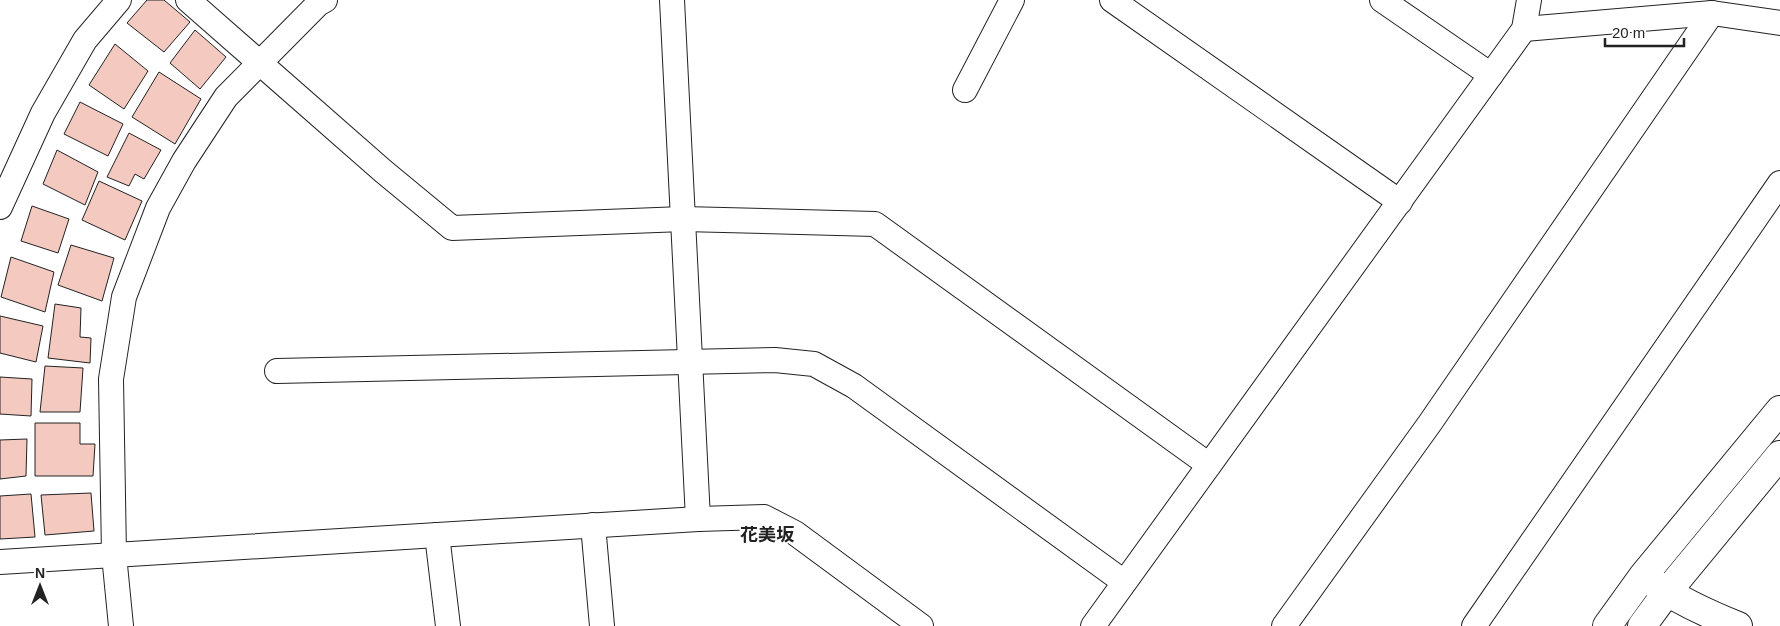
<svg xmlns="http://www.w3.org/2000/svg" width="1780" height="626" font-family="Helvetica,'Noto Sans JP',sans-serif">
<rect width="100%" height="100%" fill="#fff"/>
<g fill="#f3c9c0" stroke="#222">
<polygon points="147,0 164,0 190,22 164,52 127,23"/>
<polygon points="195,30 226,57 200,89 170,63"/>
<polygon points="115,44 148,71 124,109 89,85"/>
<polygon points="159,72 201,99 175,144 132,117"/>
<polygon points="80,102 123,124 108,156 64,134"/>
<polygon points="129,133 161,150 144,179 135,174 129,186 107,177"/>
<polygon points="57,150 98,172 85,205 43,184"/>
<polygon points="99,181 142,201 125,240 82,220"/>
<polygon points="32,206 69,219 58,253 21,241"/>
<polygon points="71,245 114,258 102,301 58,285"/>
<polygon points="11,257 54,272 45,312 1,297"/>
<polygon points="55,304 81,308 80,337 91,338 90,363 48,358"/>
<polygon points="0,316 43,326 36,362 0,353"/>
<polygon points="45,366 83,368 80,412 40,412"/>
<polygon points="0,377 32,379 31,416 0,414"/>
<polygon points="35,423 80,423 80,444 95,444 93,476 35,476"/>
<polygon points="27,439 26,476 0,479 0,440"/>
<polygon points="91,493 94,531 45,535 41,495"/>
<polygon points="31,494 35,537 0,539 0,496"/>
</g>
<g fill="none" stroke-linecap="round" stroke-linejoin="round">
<g stroke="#222" stroke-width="26">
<g id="minor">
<polyline points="188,0 383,171 452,228 683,219 875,224 1209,465"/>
<polyline points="672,0 698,519"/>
<polyline points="1112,0 1400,202"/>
<polyline points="1382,0 1491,75"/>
<polyline points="1524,29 1712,13 1780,23"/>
<polyline points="965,90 1012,0"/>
<polyline points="0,207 43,113 85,40 119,0"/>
<polyline points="277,371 775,360 814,364 854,386 1124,582"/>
<polyline points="593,525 602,626"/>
<polyline points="437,535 448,626"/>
<polyline points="0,562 698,519 764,517 795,533 921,626"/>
<polyline points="121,626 114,555 111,379 124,297 158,208 184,161 226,97 318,4 325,0"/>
<polyline points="1093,626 1524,29 1529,0"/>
<polyline points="1284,626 1430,423 1712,13"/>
<polyline points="1474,626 1780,183"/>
</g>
</g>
<g stroke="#222" stroke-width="30">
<g id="tertiary">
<path d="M1652,582C1679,601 1708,614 1738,626"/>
<polyline points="1607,626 1643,576 1780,410"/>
<polyline points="1642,626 1667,592 1780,455"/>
</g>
</g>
<use href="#minor" stroke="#fff" stroke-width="24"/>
<use href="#tertiary" stroke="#fff" stroke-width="28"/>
</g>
<g text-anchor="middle" stroke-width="4" stroke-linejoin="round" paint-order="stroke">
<g font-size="18" font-weight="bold" fill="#222" stroke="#fff">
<text x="767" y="541">花美坂</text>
</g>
</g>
<g transform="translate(40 586)" stroke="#ffffff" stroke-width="4" paint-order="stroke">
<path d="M0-4L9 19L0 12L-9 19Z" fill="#222222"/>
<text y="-8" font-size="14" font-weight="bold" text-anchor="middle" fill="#222222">N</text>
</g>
<path d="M1605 38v8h79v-8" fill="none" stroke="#222222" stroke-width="2.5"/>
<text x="1612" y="38" font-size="15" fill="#222222" stroke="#ffffff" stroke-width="4" paint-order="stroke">20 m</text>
</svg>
